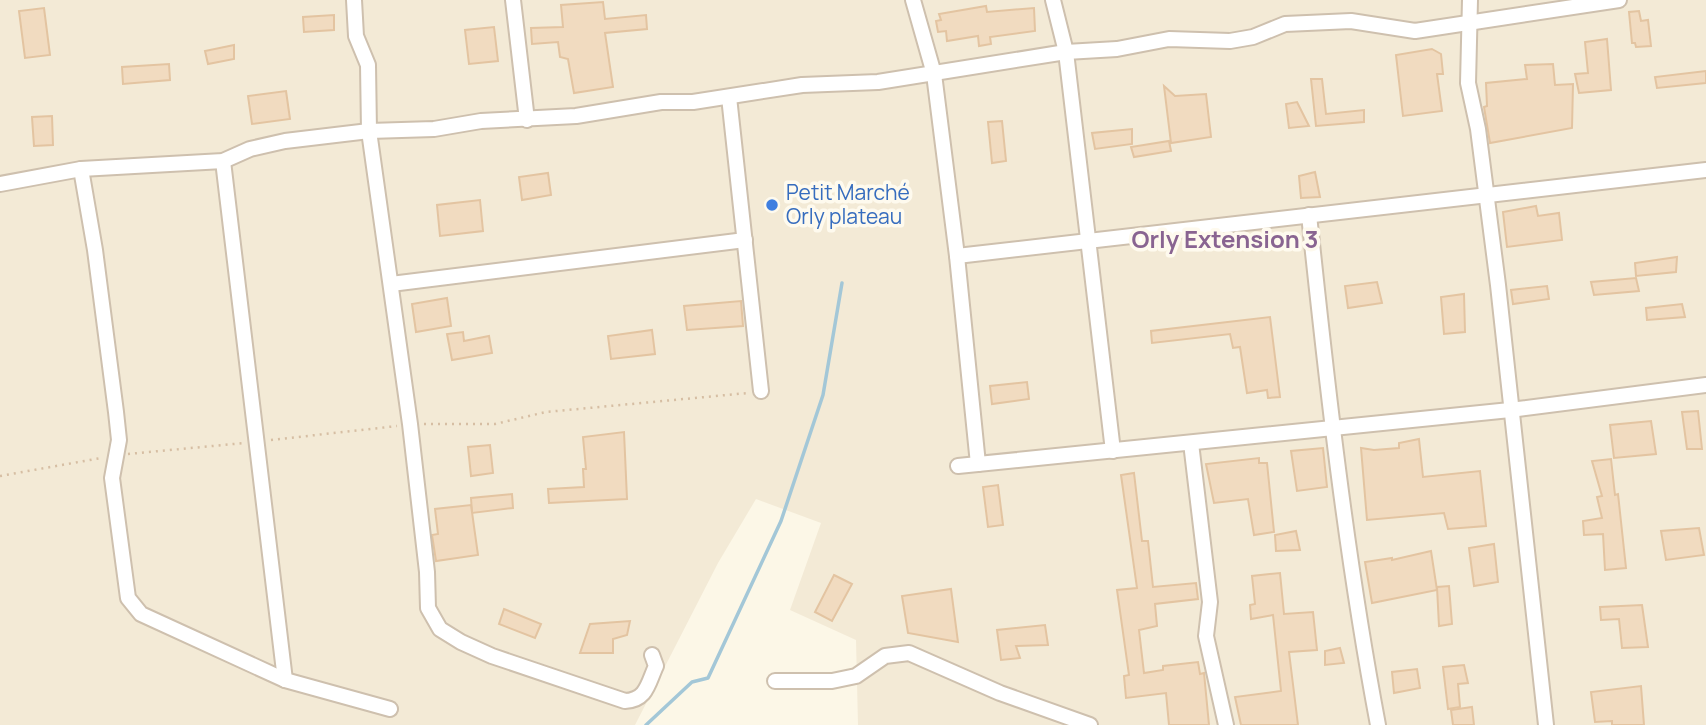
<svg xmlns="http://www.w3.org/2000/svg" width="1706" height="725" font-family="Manrope,sans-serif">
<rect width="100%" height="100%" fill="#fcf7e7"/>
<polygon fill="#f3ead6" points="0,0 1706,0 1706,725 858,725 856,640 790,610 821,523 756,499 718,563 635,725 0,725"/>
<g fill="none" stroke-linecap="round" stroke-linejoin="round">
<polyline stroke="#a3c7d7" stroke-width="3.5" points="646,725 692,682 708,678 781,521 823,395 842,283"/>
</g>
<g fill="#f1dbc0" stroke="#e3c4a1" stroke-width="2">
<polygon points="603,2 605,19 646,15 647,29 605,33 613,87 574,93 568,59 560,57 558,42 532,44 531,28 563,27 561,5"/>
<polygon points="986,6 987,12 1034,8 1035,31 990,37 991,44 979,46 978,36 947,41 946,31 938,32 936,21 941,20 939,14"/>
<polygon points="44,8 50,55 25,58 19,11"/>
<polygon points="1639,11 1641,21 1648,20 1651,46 1636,47 1635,43 1632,43 1629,12"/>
<polygon points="334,15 334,30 304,32 303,17"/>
<polygon points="494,27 498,61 469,64 465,30"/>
<polygon points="1607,39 1611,90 1579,93 1575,74 1588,73 1585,42"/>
<polygon points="234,45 234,59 208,64 205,51"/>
<polygon points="1432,49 1441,54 1443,74 1437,74 1442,111 1403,116 1396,55"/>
<polygon points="169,64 170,80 123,84 122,67"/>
<polygon points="1553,64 1555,85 1573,84 1572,128 1490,143 1484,107 1487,106 1486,83 1527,79 1525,65"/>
<polygon points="1706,71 1706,83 1657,88 1655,77"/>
<polygon points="1311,79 1322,79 1326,114 1364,110 1364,122 1316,126"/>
<polygon points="1164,86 1175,96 1206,94 1211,137 1171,143"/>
<polygon points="286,91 290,119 252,124 248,96"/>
<polygon points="1297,102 1309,126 1289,128 1286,104"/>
<polygon points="52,116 53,145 34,146 32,117"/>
<polygon points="1002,121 1006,161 992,163 988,122"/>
<polygon points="1132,129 1132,144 1095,149 1092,133"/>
<polygon points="1169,141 1171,151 1134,157 1131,147"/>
<polygon points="1315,172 1320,197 1301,198 1299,176"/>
<polygon points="548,173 551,195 522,200 519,177"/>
<polygon points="480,200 483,231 440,236 437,205"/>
<polygon points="1536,206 1538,216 1559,213 1562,240 1507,247 1503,212"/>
<polygon points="1677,257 1676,272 1636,276 1635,263"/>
<polygon points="1636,278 1639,291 1594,295 1591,282"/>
<polygon points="1377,282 1382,303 1348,308 1345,286"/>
<polygon points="1547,286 1549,299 1513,304 1511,290"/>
<polygon points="1464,294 1465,332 1444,334 1441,297"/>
<polygon points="447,298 451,326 416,332 412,304"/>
<polygon points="741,301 743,326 687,330 684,306"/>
<polygon points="1682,304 1685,317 1647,320 1646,308"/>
<polygon points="1270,317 1280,397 1268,398 1267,390 1247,393 1240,347 1233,348 1230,334 1152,343 1151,331"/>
<polygon points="652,330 655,354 611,359 608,336"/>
<polygon points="463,332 464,341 489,336 492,353 452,360 447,334"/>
<polygon points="1027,382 1029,399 992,404 990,386"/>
<polygon points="1698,411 1702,449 1687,449 1682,412"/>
<polygon points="1651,421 1656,454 1614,458 1610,425"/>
<polygon points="624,432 627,499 549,503 548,489 584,487 583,469 586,469 583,437"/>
<polygon points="1419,439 1423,477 1480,471 1486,526 1448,529 1444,513 1367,520 1361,448 1374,450 1399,448 1399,443"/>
<polygon points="490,445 493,473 471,476 468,447"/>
<polygon points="1323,448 1327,487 1297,491 1291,451"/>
<polygon points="1259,458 1259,463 1267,463 1274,532 1254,535 1248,499 1214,503 1206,464"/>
<polygon points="1611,459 1615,495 1618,494 1626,568 1605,570 1603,534 1584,535 1583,521 1602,518 1597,497 1602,496 1592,461"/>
<polygon points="1134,473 1142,541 1148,541 1153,587 1196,583 1198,599 1155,604 1157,626 1139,630 1144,673 1163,670 1163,666 1198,662 1200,674 1204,673 1209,725 1169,725 1166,693 1126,698 1124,676 1129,675 1117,590 1137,588 1121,475"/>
<polygon points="998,485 1003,525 988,527 983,487"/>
<polygon points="512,494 513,508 472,513 471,498"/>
<polygon points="471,505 478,555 436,561 432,535 438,534 435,509"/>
<polygon points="1699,528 1704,555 1666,560 1661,531"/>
<polygon points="1296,531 1300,550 1276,551 1275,535"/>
<polygon points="1494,544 1498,582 1474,586 1469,548"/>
<polygon points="1431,551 1437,590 1372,603 1365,562 1392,558 1392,560"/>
<polygon points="1280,573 1284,614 1313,612 1317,650 1289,652 1298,725 1241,725 1235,697 1281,691 1273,615 1251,619 1250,605 1255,604 1252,576"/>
<polygon points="834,575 852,584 832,621 815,612"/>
<polygon points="1449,586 1452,624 1439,626 1437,587"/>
<polygon points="951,589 958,642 908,633 902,596"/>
<polygon points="1642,605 1648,647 1622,648 1619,619 1601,620 1600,607"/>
<polygon points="504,609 541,624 535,638 499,624"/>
<polygon points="630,621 627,635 613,639 613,653 580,653 590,624"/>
<polygon points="1045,625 1048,645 1016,646 1020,658 1001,660 997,630"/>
<polygon points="1340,648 1344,663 1325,665 1325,651"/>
<polygon points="1464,665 1468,683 1458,684 1460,707 1448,709 1443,667"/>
<polygon points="1417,669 1420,688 1394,693 1392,672"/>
<polygon points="1641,686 1644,725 1612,725 1612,721 1595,722 1591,692"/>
<polygon points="1472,707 1474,725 1453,725 1451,710"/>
</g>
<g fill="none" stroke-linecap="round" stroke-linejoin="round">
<g stroke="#cec0ae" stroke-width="18">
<g id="minor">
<path d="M354,0L356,36L368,65L369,131L410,424L427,572L428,608L440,629L461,642L492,656L625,701C647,700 648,683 656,666L652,655"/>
<polyline points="513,0 527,120"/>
<polyline points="913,0 934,74 957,256 978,464"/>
<polyline points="1053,0 1066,52 1113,451"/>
<polyline points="1470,0 1468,83 1478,129 1498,285 1546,725"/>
<polyline points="729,97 761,391"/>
<polyline points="223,161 285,680"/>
<polyline points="81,169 95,250 116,412 119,440 112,478 128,598 141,614 285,680 390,709"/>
<polyline points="0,184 81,169 223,161 250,149 285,141 369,131 434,129 481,121 576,116 661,102 693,102 802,85 878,82 1066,52 1117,49 1169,39 1230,41 1253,37 1285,24 1351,21 1415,31 1619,0"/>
<path d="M1309,215C1327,386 1346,556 1378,725"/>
<polyline points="957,256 1706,170"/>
<polyline points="391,284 745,240"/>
<polyline points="1191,443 1210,602 1206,636 1226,725"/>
<polyline points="958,466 1510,410 1706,385"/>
<polyline points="775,681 832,681 856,676 885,656 909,653 1000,693 1090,725"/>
</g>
</g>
<g stroke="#d6bea3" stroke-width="2.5" stroke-dasharray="2 5" stroke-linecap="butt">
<polyline points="424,424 495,424 546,412 748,393"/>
<polyline points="271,440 397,426"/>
<polyline points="128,454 244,443"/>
<polyline points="0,476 101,458"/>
</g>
<use href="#minor" stroke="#fff" stroke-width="14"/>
</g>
<circle fill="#3f7fe0" stroke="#fefaee" stroke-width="2.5" cx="772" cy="205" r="7"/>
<g text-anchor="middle" stroke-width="7" stroke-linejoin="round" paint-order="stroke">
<g font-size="21" fill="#366cbe" stroke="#fefaee" text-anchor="start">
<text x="786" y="200">Petit Marché<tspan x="786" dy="24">Orly plateau</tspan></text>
</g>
<g font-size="24" font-weight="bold" fill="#896491" stroke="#fefaee">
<text x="1225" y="248">Orly Extension 3</text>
</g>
</g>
</svg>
